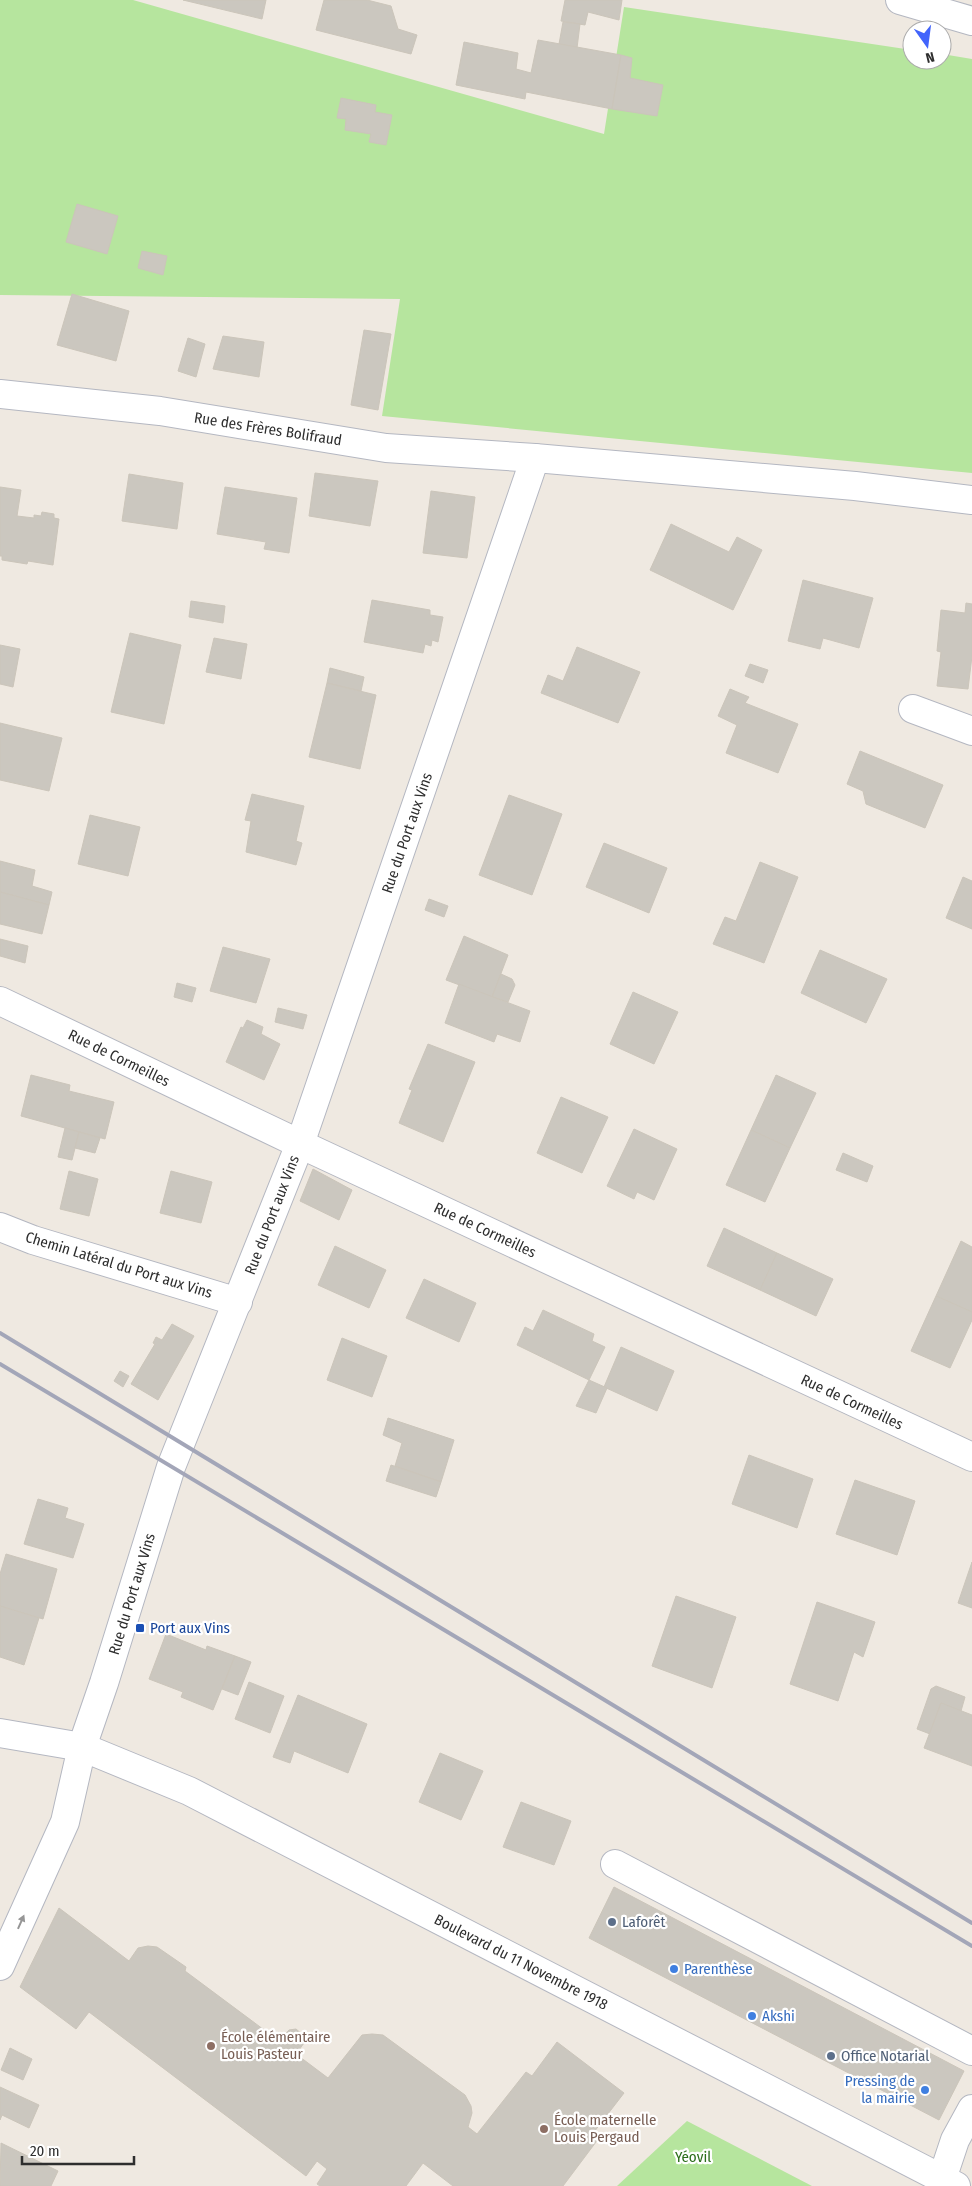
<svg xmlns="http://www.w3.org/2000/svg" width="972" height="2186" font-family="'Fira Sans Condensed',sans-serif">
<rect width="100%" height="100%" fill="#efe9e1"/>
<g fill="#b6e59e">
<polygon points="0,0 133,0 604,134 624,7 912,50 912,60 942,60 942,54 972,59 972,473 382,416 400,299 0,295"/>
<polygon points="687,2121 812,2186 617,2186"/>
</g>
<g fill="#cbc7bf" stroke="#cbc5ba">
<polygon points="183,0 266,0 262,19"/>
<polygon points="324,0 367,0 391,6 398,29 417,35 411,54 316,30"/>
<polygon points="565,0 622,0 619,20 588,12 585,25 561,21"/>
<polygon points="563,22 580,24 577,48 559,44"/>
<polygon points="538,40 621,55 612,109 526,92 525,99 456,85 464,42 518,53 516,69 531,73"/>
<polygon points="621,55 632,58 630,78 663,85 657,116 612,109"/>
<polygon points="341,98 376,105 375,112 392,115 386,145 369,142 371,134 345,130 346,119 337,118"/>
<polygon points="77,204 118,216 107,254 66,242"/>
<polygon points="142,251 167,256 163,275 138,268"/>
<polygon points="72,294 129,311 116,361 57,345"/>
<polygon points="364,330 391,334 378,410 351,405"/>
<polygon points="223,336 264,342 259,377 213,369"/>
<polygon points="188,338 205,344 196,377 178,371"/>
<polygon points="315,473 378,481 370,526 309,516"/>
<polygon points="129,474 183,483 177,529 122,521"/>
<polygon points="0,487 21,490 17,516 34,518 34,515 41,516 42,512 54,514 54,518 59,519 53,565 28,561 27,564 2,560 2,556 0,556"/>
<polygon points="225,487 297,498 289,553 264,549 266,542 217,534"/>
<polygon points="431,491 475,497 467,558 423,553"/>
<polygon points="671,524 729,552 737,537 762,550 733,610 650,570"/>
<polygon points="803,580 873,598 859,648 823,638 820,649 788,641"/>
<polygon points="372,600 430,610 430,615 443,617 438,642 432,640 431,646 425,644 423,653 364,642"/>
<polygon points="191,601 225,606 223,623 189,617"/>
<polygon points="966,603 972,604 972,656 968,689 937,686 941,652 937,651 941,610 965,613"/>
<polygon points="130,633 181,645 164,724 111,712"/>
<polygon points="214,638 247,644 241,679 206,672"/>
<polygon points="0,645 20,649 13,687 0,684"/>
<polygon points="577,647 640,672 618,723 541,693 548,675 563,681"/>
<polygon points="750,664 768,670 763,683 745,676"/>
<polygon points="330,668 364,677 361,691 327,683"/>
<polygon points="327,683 376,695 360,769 309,757"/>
<polygon points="730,689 749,697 745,703 798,724 778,773 726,753 737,725 718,716"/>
<polygon points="0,723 62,738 49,791 0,780"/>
<polygon points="860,751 943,785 925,828 866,804 863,791 847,784"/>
<polygon points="252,794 304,806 296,841 302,843 296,865 246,852 251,821 245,820"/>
<polygon points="509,795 562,814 532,895 479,875"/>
<polygon points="90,815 140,827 128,876 78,864"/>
<polygon points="604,843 667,868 649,913 586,887"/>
<polygon points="0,861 35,870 32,886 52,892 49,905 0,892"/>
<polygon points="760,862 798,877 764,963 713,944 725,917 736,921"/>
<polygon points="963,877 972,881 972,929 946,918"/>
<polygon points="0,892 49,905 42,934 0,924"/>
<polygon points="429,899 448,906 444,917 425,910"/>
<polygon points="464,936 508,955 492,997 446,980"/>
<polygon points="0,939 28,946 25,963 0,956"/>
<polygon points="223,947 270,959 256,1003 210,991"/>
<polygon points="820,950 887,979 866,1023 801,993"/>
<polygon points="501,974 512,979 515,985 508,1002 492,997"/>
<polygon points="177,983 196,988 192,1002 174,997"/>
<polygon points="459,984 530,1011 520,1042 497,1034 494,1042 445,1023"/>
<polygon points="633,992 678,1012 654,1064 610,1044"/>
<polygon points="278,1008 307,1015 303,1029 275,1022"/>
<polygon points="247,1020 263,1027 261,1034 280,1044 264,1080 226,1062 241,1027 243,1028"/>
<polygon points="428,1044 475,1062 443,1142 399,1123 412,1090 409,1089"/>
<polygon points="31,1075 70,1085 69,1091 114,1102 105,1139 21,1116"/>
<polygon points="776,1075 816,1093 790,1148 751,1130"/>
<polygon points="561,1097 608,1117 582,1173 537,1153"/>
<polygon points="65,1128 79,1132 72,1160 58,1157"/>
<polygon points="634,1129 677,1149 654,1200 637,1192 634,1199 607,1186"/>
<polygon points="751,1130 790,1148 765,1202 726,1185"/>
<polygon points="79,1132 100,1138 95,1153 75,1148"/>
<polygon points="843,1153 873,1166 867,1182 836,1170"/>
<polygon points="313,1169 352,1190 339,1220 300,1201"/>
<polygon points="69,1171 98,1179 89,1216 60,1209"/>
<polygon points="171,1171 212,1182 201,1223 160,1213"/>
<polygon points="724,1228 777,1253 760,1290 707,1266"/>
<polygon points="961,1241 972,1247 972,1312 936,1296"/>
<polygon points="335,1246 386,1270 369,1308 318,1285"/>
<polygon points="777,1253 833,1279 816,1316 760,1290"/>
<polygon points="424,1279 476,1303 459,1342 406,1318"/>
<polygon points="936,1296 972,1312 972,1320 950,1368 911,1351"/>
<polygon points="543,1310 594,1334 592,1341 605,1347 589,1380 517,1345 525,1327 533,1331"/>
<polygon points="172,1324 194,1336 158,1400 131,1384 155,1344 153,1343 156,1337 162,1340"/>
<polygon points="342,1338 387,1356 372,1397 327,1380"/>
<polygon points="621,1347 674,1371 657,1411 604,1387"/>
<polygon points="120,1371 129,1376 123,1387 114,1381"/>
<polygon points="589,1380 607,1388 596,1413 576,1406"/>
<polygon points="388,1418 454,1440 441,1482 395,1466 402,1443 383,1435"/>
<polygon points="749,1455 813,1479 797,1528 732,1504"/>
<polygon points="391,1465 441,1482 436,1497 386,1481"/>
<polygon points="855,1480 915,1501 897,1555 836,1534"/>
<polygon points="38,1499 68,1508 65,1518 84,1524 73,1558 24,1544"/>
<polygon points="6,1554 57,1569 43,1619 0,1606 0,1574"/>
<polygon points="972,1562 972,1608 958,1603"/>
<polygon points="676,1596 736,1617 712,1688 652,1666"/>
<polygon points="817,1602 875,1622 863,1657 854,1652 838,1701 790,1684"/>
<polygon points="0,1606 39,1618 24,1665 0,1657"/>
<polygon points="166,1634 206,1650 207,1646 235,1656 213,1710 181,1697 183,1692 149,1679"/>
<polygon points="235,1656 251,1662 238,1695 222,1689"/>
<polygon points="249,1682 284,1696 270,1733 235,1719"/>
<polygon points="936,1686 965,1697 961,1711 941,1703 930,1734 917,1729 931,1689"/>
<polygon points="298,1695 367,1724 348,1773 294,1751 290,1763 273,1757"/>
<polygon points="941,1703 972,1715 972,1766 924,1748"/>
<polygon points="440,1753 483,1771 461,1820 419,1802"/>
<polygon points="521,1802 571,1821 554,1865 503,1847"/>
<polygon points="614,1887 964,2071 939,2120 589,1938"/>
<polygon points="59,1908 129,1961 138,1948 148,1946 157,1947 186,1967 185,1971 279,2041 289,2030 296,2029 302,2034 304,2043 296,2054 328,2078 362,2035 372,2034 383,2035 465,2095 471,2106 472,2113 468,2127 477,2134 526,2072 532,2076 557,2042 624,2093 594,2132 599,2138 563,2186 453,2186 423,2163 406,2186 320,2186 317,2184 327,2169 317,2161 306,2176 89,2012 76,2029 20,1987"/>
<polygon points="10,2048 32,2059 23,2080 1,2070"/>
<polygon points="0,2087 39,2105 29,2128 2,2115 0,2120"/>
<polygon points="1,2143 58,2171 51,2186 0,2186"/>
</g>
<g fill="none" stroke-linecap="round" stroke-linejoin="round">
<g stroke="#b4b7c1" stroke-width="30">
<g id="minor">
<polyline points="900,0 972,21"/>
<polyline points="0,394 160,411 386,448 535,458 855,486 972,500"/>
<polyline points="913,709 972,731"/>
<polyline points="0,1001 300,1144 972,1457"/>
<polyline points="0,1227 33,1240 238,1302"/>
<polyline points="0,1733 82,1747 189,1791 956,2186"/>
<polyline points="615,1864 972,2051"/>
<polyline points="0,1966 65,1822 82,1747 104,1683 171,1467 300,1144 535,458"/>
<polyline points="942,2179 955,2140 972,2109"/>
</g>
</g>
<use href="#minor" stroke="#fff" stroke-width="28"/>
<g stroke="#a3a6b8" stroke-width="4">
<polyline points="0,1333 972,1923"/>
<polyline points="0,1364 972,1946"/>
</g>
</g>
<defs><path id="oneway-solid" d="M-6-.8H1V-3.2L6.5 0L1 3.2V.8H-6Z" transform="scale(1.25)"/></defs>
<use fill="#969696" href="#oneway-solid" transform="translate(21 1922) rotate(-66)"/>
<rect fill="#1a4fb4" stroke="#fff" stroke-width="2" x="135" y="1623" width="10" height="10" rx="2.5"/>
<g fill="#5c6f8a" stroke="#fff" stroke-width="2">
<circle cx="612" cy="1922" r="5"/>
<circle cx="831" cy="2056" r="5"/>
</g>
<g fill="#3f7fe0" stroke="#fff" stroke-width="2">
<circle cx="674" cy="1969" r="5"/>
<circle cx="752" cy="2016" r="5"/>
<circle cx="925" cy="2090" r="5"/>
</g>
<g fill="#8d6e63" stroke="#fff" stroke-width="2">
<circle cx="211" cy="2046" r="5"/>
<circle cx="544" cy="2129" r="5"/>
</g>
<g text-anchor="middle" stroke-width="4.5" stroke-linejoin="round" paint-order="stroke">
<g font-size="15" fill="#2e2e2e" stroke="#fff">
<text transform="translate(268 429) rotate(9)" y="5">Rue des Frères Bolifraud</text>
<text transform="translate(407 833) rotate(-71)" y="5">Rue du Port aux Vins</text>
<text transform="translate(119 1058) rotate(26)" y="5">Rue de Cormeilles</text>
<text transform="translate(272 1215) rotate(-69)" y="5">Rue du Port aux Vins</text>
<text transform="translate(485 1230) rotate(25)" y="5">Rue de Cormeilles</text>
<text transform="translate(119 1265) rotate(17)" y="5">Chemin Latéral du Port aux Vins</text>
<text transform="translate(852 1402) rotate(25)" y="5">Rue de Cormeilles</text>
<text transform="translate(132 1594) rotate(-73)" y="5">Rue du Port aux Vins</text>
<text transform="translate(521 1962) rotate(27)" y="5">Boulevard du 11 Novembre 1918</text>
</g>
<g font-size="15" fill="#164399" stroke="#fff" text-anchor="start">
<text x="150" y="1633">Port aux Vins</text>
</g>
<g font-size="15" fill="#4e5e75" stroke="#fff" text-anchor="start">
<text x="622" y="1927">Laforêt</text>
<text x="841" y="2061">Office Notarial</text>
</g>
<g font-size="15" fill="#366cbe" stroke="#fff" text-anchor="start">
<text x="684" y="1974">Parenthèse</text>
<text x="762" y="2021">Akshi</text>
<text x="915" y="2086" text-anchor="end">Pressing de<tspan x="915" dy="17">la mairie</tspan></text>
</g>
<g font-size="15" fill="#785e54" stroke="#fff" text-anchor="start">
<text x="221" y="2042">École élémentaire<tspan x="221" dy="17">Louis Pasteur</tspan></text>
<text x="554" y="2125">École maternelle<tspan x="554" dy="17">Louis Pergaud</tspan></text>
</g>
<g font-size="15" fill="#2c6e1b" stroke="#fff">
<text x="693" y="2162">Yéovil</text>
</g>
</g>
<g transform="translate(927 45) rotate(166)"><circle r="24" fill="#ffffff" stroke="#ababab"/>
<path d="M0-4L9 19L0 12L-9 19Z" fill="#4264fb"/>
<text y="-8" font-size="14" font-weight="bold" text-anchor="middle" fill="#2e2e2e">N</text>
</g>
<path d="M22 2156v8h112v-8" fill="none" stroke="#2e2e2e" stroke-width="2.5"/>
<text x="30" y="2156" font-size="15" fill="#2e2e2e" stroke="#ffffff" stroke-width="4" paint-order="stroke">20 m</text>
</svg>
